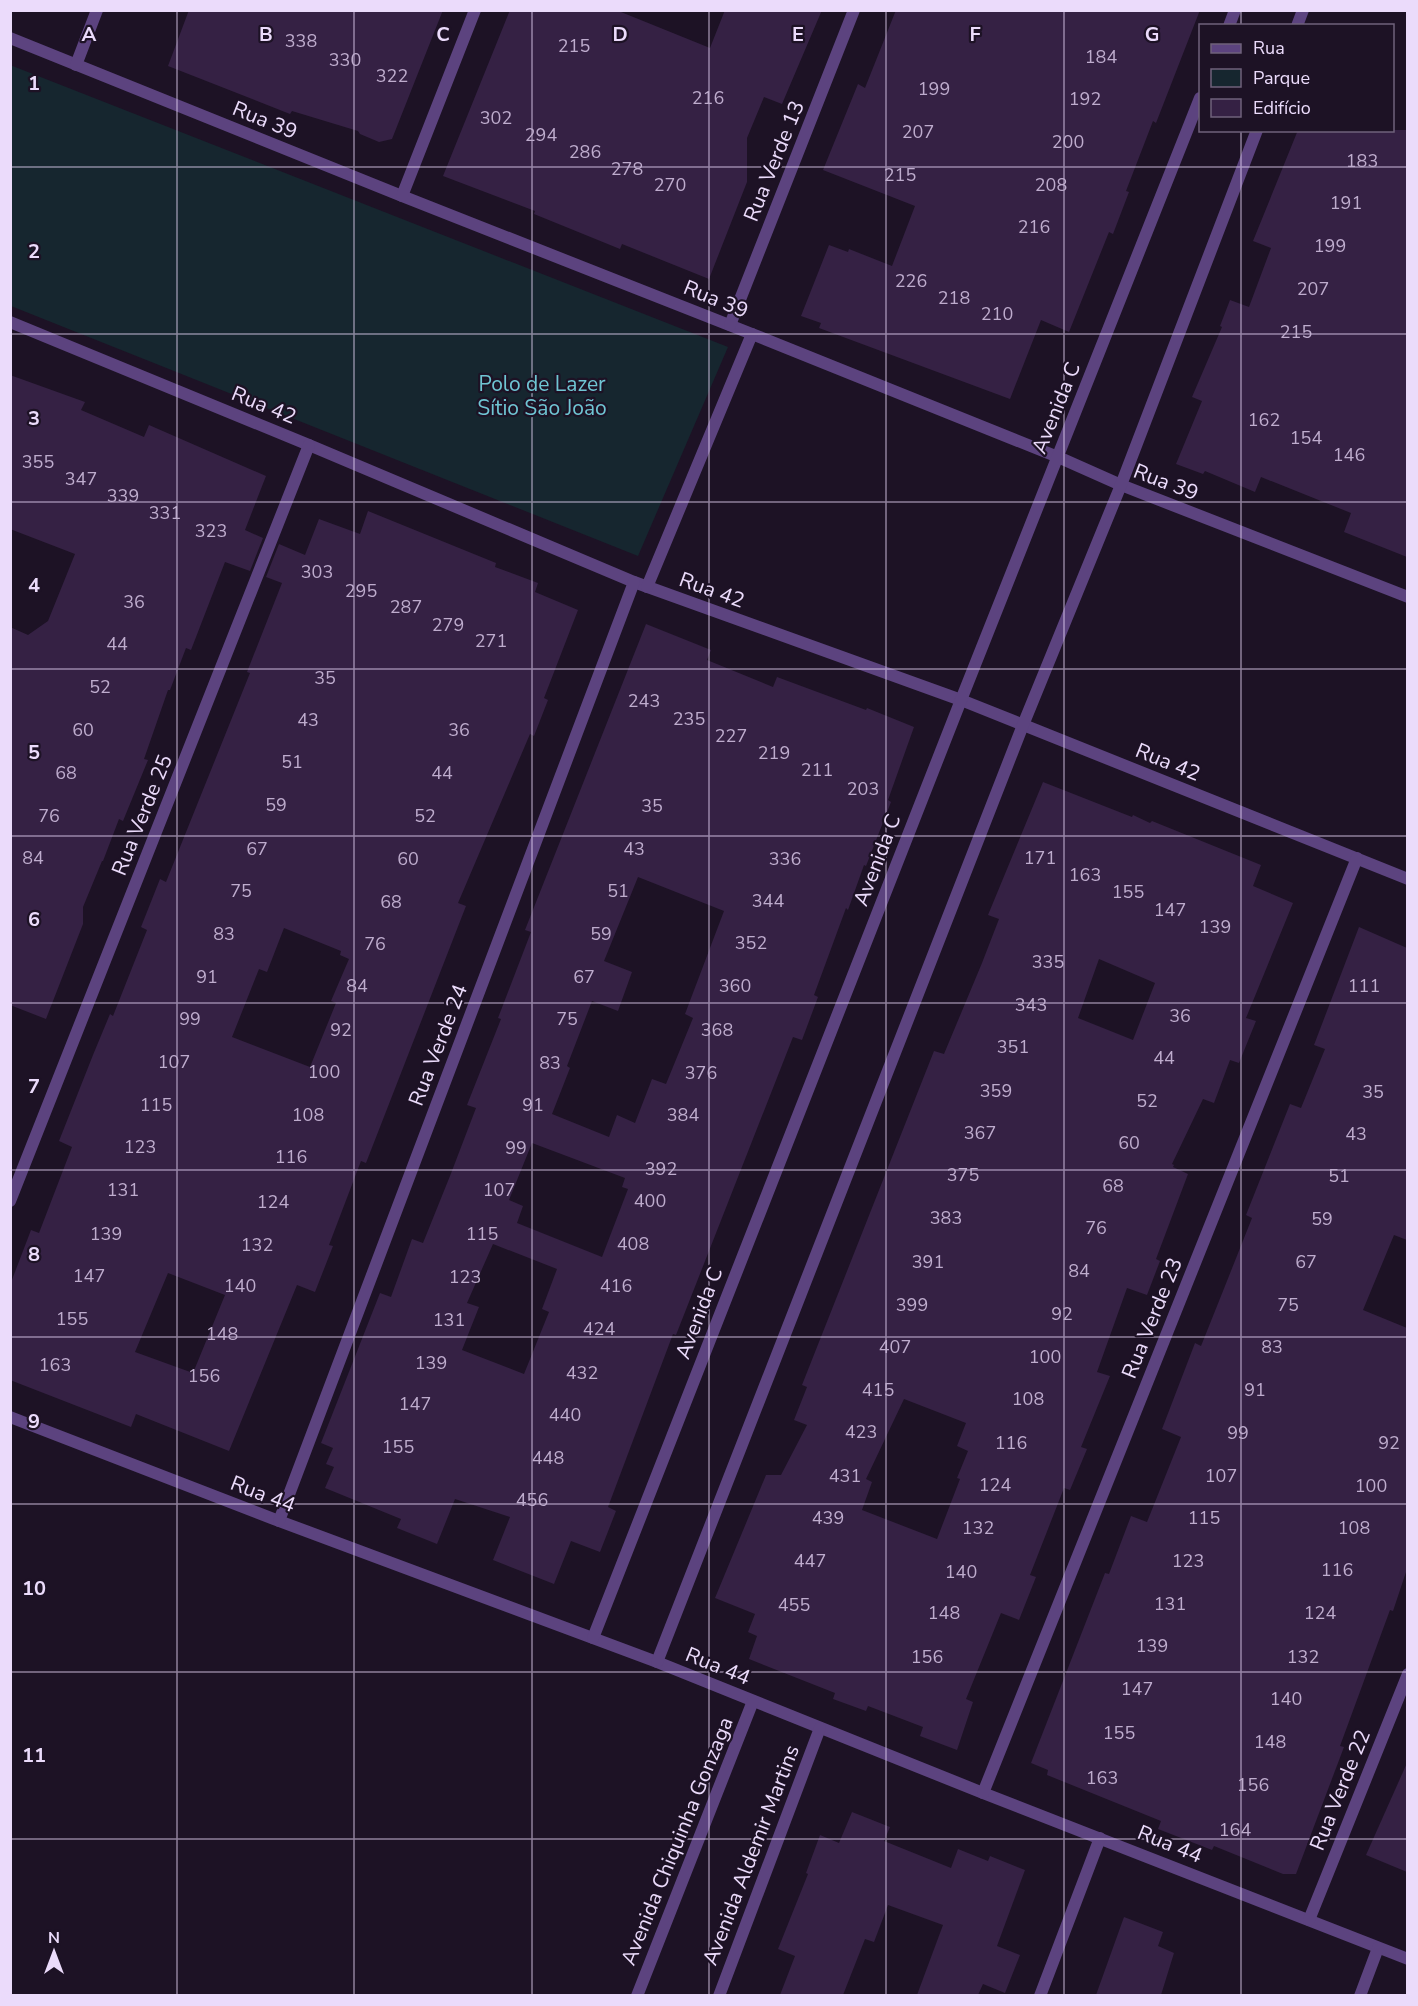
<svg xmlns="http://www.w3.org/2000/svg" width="1418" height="2006" font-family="'Nunito Sans',sans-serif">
<rect width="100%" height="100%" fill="#1d1225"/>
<polygon fill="#16262f" points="10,65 728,347 638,556 11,306"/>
<g fill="#352144" fill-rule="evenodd">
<polygon points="189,10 443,10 392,139 379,142 360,134 358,131 292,111 290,114 168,66"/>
<polygon points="510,10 616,10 710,48 725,10 822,10 782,104 764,97 747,138 747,182 709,279 622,244 620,249 534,214 535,211 443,176"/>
<polygon points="896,10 1200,10 1156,123 1153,121 1126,191 1129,192 1113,234 1109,232 1069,332 1041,320 1010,399 819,328 821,323 801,316 829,245 848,252 849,249 892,266 915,206 823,170 858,84 865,88"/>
<polygon points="1298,130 1407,130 1407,557 1344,532 1351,513 1261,477 1255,492 1205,471 1203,474 1176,464 1202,401 1192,397 1222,327 1220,326 1230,300 1249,307 1271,248 1253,241"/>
<polygon points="10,375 85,402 81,410 144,437 149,425 266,476 245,530 263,538 250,571 225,562 191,650 186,648 170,690 168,690 144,759 148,760 123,821 119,819 103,861 102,861 83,907 83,924 46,1019 10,1005 10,627 28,635 48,621 75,554 10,529"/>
<path d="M368,511L496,563L495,567L538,583L535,592L578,610L544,698L548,700L534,736L530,734L458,903L466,906L366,1163L361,1161L329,1245L333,1246L315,1292L297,1285L229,1451L136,1414L131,1427L10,1380V1285L31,1230L39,1233L72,1147L59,1141L93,1055L110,1014L113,1016L147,930L141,927L160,879L166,882L250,673L247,672L282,583L266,577L279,544L305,555L319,519L360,534ZM284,928L341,951L340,955L349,959L331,1001L336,1003L310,1067L232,1037L259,969L267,972ZM168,1273L225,1295L193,1373L135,1352Z"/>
<path d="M646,624L711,650L707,660L773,687L777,677L866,710L867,708L914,727L888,800L891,802L866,866L864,865L848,910L846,908L814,995L818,997L802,1040L793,1037L676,1335L673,1334L608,1507L616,1511L600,1552L571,1541L554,1584L493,1560L510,1517L455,1499L437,1544L397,1528L401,1519L325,1488L334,1467L326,1464L333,1448L321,1443L380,1293L391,1297L412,1239L423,1243L450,1176L476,1108L467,1105L501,1019L498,1018L531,932L525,930ZM638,877L724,911L685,1014L693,1018L666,1084L652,1079L635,1123L617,1115L609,1137L552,1114L570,1068L567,1066L592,1001L618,1011L632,972L604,961ZM532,1143L625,1178L622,1187L628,1189L602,1257L517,1223L523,1206L509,1200ZM493,1244L557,1269L542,1309L549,1312L524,1374L462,1350L479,1307L467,1303Z"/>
<path d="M1043,782L1132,817L1133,815L1150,823L1152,821L1261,865L1253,886L1293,903L1246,1018L1256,1021L1239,1063L1230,1060L1214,1103L1203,1099L1172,1164L1174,1165L1173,1167L1188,1174L1156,1259L1160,1261L1147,1295L1127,1288L1097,1372L1110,1376L1081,1447L1087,1449L1070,1490L1064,1488L1030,1575L1036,1577L1019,1620L1001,1613L966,1699L973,1702L957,1750L920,1736L923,1727L868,1706L866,1711L833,1699L835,1693L749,1659L757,1636L748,1632L755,1614L715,1598L766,1475H781L807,1425L794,1420L807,1387L802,1385L934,1051L944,1054L982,963L999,919L988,915ZM1099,959L1155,983L1133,1040L1078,1018ZM904,1399L966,1423L957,1446L968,1451L957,1478L960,1479L937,1539L862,1510L872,1482L866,1479Z"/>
<polygon points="1359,927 1407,948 1407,1240 1394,1235 1363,1310 1407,1328 1407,1569 1393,1611 1390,1610 1340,1746 1344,1747 1296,1874 1283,1874 1214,1846 1212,1850 1158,1829 1161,1821 1047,1775 1048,1770 1031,1763 1105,1573 1109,1574 1131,1516 1147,1522 1181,1437 1162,1429 1195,1343 1201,1346 1225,1286 1252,1218 1246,1215 1290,1104 1301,1108 1325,1049 1314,1045"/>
<polygon points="1407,1763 1407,1872 1366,1855"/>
<polygon points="852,1812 890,1827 884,1841 951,1868 958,1849 988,1861 990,1856 1025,1870 997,1946 1020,1955 1005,1993 983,1984 978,1995 917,1995 943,1925 888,1905 874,1942 865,1939 843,1995 780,1995 795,1956 778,1949 808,1874 806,1873 820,1835 839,1843"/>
<polygon points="1124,1917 1163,1932 1158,1946 1174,1953 1161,1995 1096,1995"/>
</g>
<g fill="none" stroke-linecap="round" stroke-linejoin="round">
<g stroke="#5c437f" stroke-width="12">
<polyline points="1229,26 1235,10"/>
<polyline points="1297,26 1303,10"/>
<polyline points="10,38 402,196 752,334 1058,457 1121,485 1408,597"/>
<polyline points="76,65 97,10"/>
<polyline points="402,196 475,10"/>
<polyline points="10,322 309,445 634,582 961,700 1408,879"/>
<polyline points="730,325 854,10"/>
<polyline points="647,587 752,334"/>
<polyline points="10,1201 309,445"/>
<polyline points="10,1417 279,1521 657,1662 983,1793 1408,1959"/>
<polyline points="279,1521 634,582"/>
<polyline points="593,1638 961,700 1200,98"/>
<polyline points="657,1662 1023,725 1121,485 1257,130"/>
<polyline points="983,1793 1357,858"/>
<polyline points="1309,1920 1408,1674"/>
<polyline points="637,1996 753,1701"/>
<polyline points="719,1996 820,1728"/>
<polyline points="1040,1996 1100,1838"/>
<polyline points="1360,1996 1378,1948"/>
</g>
</g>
<path fill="none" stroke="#ebdbfb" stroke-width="1.5" stroke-opacity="0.55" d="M177,10V1996M354,10V1996M532,10V1996M709,10V1996M886,10V1996M1064,10V1996M1241,10V26M1241,130V1996M10,167H1408M10,334H1408M10,502H1408M10,669H1408M10,836H1408M10,1003H1408M10,1170H1408M10,1337H1408M10,1504H1408M10,1672H1408M10,1839H1408"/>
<g text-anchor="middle" stroke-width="4.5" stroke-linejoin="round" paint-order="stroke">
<g font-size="18" fill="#beaccd">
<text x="301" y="47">338</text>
<text x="574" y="52">215</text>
<text x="1101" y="63">184</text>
<text x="345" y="66">330</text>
<text x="392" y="82">322</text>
<text x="934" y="95">199</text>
<text x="708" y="104">216</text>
<text x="1085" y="105">192</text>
<text x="496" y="124">302</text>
<text x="918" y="138">207</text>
<text x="541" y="141">294</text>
<text x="1068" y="148">200</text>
<text x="585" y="158">286</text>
<text x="1362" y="167">183</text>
<text x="627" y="175">278</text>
<text x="900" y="181">215</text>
<text x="670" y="191">270</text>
<text x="1051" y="191">208</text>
<text x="1346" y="209">191</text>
<text x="1034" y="233">216</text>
<text x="1330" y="252">199</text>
<text x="911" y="287">226</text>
<text x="1313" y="295">207</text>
<text x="954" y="304">218</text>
<text x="997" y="320">210</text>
<text x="1296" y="338">215</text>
<text x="1264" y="426">162</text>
<text x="1306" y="444">154</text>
<text x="1349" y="461">146</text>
<text x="38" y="468">355</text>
<text x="81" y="485">347</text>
<text x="123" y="502">339</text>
<text x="165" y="519">331</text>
<text x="211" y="537">323</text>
<text x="317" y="578">303</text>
<text x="361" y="597">295</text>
<text x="134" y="608">36</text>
<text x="406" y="613">287</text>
<text x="448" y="631">279</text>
<text x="491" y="647">271</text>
<text x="117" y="650">44</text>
<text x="325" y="684">35</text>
<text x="100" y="693">52</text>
<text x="644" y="707">243</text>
<text x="689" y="725">235</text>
<text x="308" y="726">43</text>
<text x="83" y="736">60</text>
<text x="459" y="736">36</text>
<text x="731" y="742">227</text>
<text x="774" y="759">219</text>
<text x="292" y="768">51</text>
<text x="817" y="776">211</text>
<text x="66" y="779">68</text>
<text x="442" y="779">44</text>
<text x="863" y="795">203</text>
<text x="276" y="811">59</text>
<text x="652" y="812">35</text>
<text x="49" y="822">76</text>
<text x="425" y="822">52</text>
<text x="257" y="855">67</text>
<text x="634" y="855">43</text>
<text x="33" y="864">84</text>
<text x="1040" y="864">171</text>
<text x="408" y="865">60</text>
<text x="785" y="865">336</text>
<text x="1085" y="881">163</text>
<text x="241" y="897">75</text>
<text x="618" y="897">51</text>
<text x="1128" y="898">155</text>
<text x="768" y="907">344</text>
<text x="391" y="908">68</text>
<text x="1170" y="916">147</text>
<text x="1215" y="933">139</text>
<text x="224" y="940">83</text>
<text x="601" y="940">59</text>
<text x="751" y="949">352</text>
<text x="375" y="950">76</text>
<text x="1048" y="968">335</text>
<text x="207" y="983">91</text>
<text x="584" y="983">67</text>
<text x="357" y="992">84</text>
<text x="735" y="992">360</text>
<text x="1364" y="992">111</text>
<text x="1031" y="1011">343</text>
<text x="1180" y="1022">36</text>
<text x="190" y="1025">99</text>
<text x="567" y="1025">75</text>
<text x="341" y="1036">92</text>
<text x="717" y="1036">368</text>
<text x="1013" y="1053">351</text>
<text x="1164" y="1064">44</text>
<text x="174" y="1068">107</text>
<text x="550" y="1069">83</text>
<text x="324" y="1078">100</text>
<text x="701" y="1079">376</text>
<text x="996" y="1097">359</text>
<text x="1373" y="1098">35</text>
<text x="1147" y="1107">52</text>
<text x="156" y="1111">115</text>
<text x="533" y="1111">91</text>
<text x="308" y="1121">108</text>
<text x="683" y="1121">384</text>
<text x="980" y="1139">367</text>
<text x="1356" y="1140">43</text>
<text x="1129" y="1149">60</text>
<text x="140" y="1153">123</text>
<text x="516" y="1154">99</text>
<text x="291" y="1163">116</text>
<text x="661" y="1175">392</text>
<text x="963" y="1181">375</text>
<text x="1339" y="1182">51</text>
<text x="1113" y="1192">68</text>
<text x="123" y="1196">131</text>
<text x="499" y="1196">107</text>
<text x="650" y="1207">400</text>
<text x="273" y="1208">124</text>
<text x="946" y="1224">383</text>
<text x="1322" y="1225">59</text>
<text x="1096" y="1234">76</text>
<text x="106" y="1240">139</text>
<text x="482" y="1240">115</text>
<text x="633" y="1250">408</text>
<text x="257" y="1251">132</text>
<text x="928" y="1268">391</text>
<text x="1306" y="1268">67</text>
<text x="1079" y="1277">84</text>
<text x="89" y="1282">147</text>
<text x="465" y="1283">123</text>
<text x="240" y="1292">140</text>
<text x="616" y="1292">416</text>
<text x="912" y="1311">399</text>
<text x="1288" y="1311">75</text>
<text x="1062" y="1320">92</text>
<text x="72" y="1325">155</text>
<text x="449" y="1326">131</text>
<text x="599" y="1335">424</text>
<text x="222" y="1340">148</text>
<text x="895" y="1353">407</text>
<text x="1272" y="1353">83</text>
<text x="1045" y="1363">100</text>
<text x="431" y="1369">139</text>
<text x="55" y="1371">163</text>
<text x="582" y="1379">432</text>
<text x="204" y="1382">156</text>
<text x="878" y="1396">415</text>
<text x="1255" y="1396">91</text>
<text x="1028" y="1405">108</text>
<text x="415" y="1410">147</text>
<text x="565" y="1421">440</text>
<text x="861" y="1438">423</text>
<text x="1238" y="1439">99</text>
<text x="1011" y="1449">116</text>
<text x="1389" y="1449">92</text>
<text x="398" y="1453">155</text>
<text x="548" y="1464">448</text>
<text x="845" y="1482">431</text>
<text x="1221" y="1482">107</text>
<text x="995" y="1491">124</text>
<text x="1371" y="1492">100</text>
<text x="532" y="1506">456</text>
<text x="828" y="1524">439</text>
<text x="1204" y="1524">115</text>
<text x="978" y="1534">132</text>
<text x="1354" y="1534">108</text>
<text x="810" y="1567">447</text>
<text x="1188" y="1567">123</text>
<text x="1337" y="1576">116</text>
<text x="961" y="1578">140</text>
<text x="1170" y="1610">131</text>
<text x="794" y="1611">455</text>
<text x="944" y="1619">148</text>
<text x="1320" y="1619">124</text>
<text x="1152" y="1652">139</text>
<text x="927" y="1663">156</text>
<text x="1303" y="1663">132</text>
<text x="1137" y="1695">147</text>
<text x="1286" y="1705">140</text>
<text x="1119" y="1739">155</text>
<text x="1270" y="1748">148</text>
<text x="1102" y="1784">163</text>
<text x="1253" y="1791">156</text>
<text x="1235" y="1836">164</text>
</g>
<g font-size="21" fill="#ebdbfb" stroke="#1d1225">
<text transform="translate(265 120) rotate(22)" y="7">Rua 39</text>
<text transform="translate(774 161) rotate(-68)" y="7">Rua Verde 13</text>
<text transform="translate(716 299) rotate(22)" y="7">Rua 39</text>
<text transform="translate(264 405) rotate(22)" y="7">Rua 42</text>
<text transform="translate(1056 408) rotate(-68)" y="7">Avenida C</text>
<text transform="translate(1166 482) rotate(21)" y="7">Rua 39</text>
<text transform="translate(712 590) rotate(20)" y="7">Rua 42</text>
<text transform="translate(1168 762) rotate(22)" y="7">Rua 42</text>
<text transform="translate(142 815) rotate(-68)" y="7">Rua Verde 25</text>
<text transform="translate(877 860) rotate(-69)" y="7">Avenida C</text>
<text transform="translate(438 1045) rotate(-69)" y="7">Rua Verde 24</text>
<text transform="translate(699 1313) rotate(-69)" y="7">Avenida C</text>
<text transform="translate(1152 1318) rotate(-68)" y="7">Rua Verde 23</text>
<text transform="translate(263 1494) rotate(21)" y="7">Rua 44</text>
<text transform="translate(718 1666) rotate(22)" y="7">Rua 44</text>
<text transform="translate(1340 1790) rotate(-68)" y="7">Rua Verde 22</text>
<text transform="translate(677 1841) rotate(-68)" y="7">Avenida Chiquinha Gonzaga</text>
<text transform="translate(1170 1844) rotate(22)" y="7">Rua 44</text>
<text transform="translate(751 1855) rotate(-69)" y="7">Avenida Aldemir Martins</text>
</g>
<g font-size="21" fill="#6fc5d3" stroke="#1d1225">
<text x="542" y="391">Polo de Lazer<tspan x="542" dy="24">Sítio São João</tspan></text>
</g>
</g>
<g font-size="20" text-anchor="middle" font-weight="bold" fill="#ebdbfb" stroke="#1d1225" stroke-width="4.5" stroke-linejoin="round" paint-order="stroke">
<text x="89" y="41">A</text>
<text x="266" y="41">B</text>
<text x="443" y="41">C</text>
<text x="620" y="41">D</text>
<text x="798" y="41">E</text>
<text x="975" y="41">F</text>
<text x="1152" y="41">G</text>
<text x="34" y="90">1</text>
<text x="34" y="258">2</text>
<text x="34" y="425">3</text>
<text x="34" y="592">4</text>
<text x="34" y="759">5</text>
<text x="34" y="926">6</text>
<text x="34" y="1093">7</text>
<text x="34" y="1261">8</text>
<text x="34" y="1428">9</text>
<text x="34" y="1595">10</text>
<text x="34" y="1762">11</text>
</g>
<rect width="1418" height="2006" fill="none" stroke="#ebdbfb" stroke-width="24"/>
<rect x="1199" y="24" width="195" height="108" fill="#1d1225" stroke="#6f627b" stroke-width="1.5"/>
<rect x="1211" y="44" width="30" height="9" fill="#5c437f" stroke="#6f627b" stroke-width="1.5"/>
<text x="1253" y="54" font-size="18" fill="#ebdbfb">Rua</text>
<rect x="1211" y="69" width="30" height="18" fill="#16262f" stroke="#6f627b" stroke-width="1.5"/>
<text x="1253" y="84" font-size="18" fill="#ebdbfb">Parque</text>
<rect x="1211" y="99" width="30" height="18" fill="#352144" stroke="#6f627b" stroke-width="1.5"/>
<text x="1253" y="114" font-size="18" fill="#ebdbfb">Edifício</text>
<g transform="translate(54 1952)" stroke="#1d1225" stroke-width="4.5" paint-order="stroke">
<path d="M0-4.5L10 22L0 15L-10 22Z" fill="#ebdbfb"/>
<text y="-9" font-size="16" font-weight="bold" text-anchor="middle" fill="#ebdbfb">N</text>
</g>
</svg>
